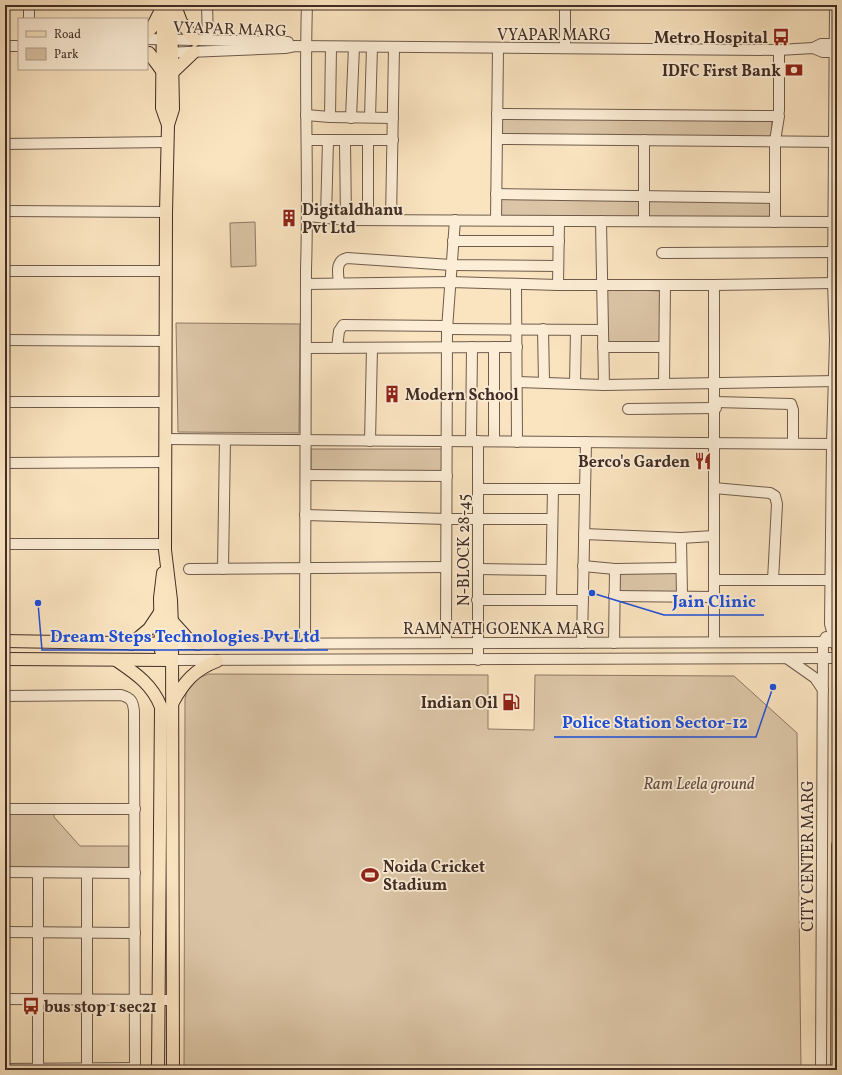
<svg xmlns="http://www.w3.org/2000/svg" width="842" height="1075" font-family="Vollkorn,serif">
<rect width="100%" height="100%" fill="#fae4c0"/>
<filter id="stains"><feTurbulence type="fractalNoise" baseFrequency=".005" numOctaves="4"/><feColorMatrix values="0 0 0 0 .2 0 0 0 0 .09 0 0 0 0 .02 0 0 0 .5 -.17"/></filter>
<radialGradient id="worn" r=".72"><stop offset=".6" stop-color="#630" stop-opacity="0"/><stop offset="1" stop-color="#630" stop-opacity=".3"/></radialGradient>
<g fill="#dbc5a6" stroke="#8e7966">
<polygon points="501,118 772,119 772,137 501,136"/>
<polygon points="500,199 639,199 640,218 500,217"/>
<polygon points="648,199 772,200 772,219 648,218"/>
<polygon points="255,222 256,266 231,267 230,223"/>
<polygon points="607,289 661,291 660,344 607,343"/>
<polygon points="176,323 300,324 299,433 178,432"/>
<rect x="311" y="449" width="132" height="22"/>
<polygon points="617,571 678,571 678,594 617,593"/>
<path d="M208,674L488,675V729L534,730L535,675L734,676L797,733L801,1070H184L185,699C188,683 194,680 208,674Z"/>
<polygon points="5,813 54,813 54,817 80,846 129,846 129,869 5,869"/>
</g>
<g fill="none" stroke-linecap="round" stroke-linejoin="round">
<g stroke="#6f5b4c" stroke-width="12">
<g id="minor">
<polyline points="207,5 208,40"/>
<polyline points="835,5 833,283 835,340 832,444 830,624 837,648"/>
<polyline points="29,19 29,5"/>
<polyline points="147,39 288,42"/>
<polyline points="5,46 19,46"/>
<polyline points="565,48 565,5"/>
<polyline points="813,48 821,44 837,44"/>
<polyline points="164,53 285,48 295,46 779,50 813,48 823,52 837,52"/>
<polyline points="779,111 779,50"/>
<polyline points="497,114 779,116 775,141 775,222"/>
<polyline points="306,115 330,117 393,118"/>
<polyline points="330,117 331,47"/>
<polyline points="370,117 372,47"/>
<polyline points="351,118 354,47"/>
<polyline points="497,139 837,142"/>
<polyline points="307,140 393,140"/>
<polyline points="345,141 346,220"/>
<polyline points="5,144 168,142"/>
<polyline points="496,194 775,198"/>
<polyline points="5,211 166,212"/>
<polyline points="308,216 346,220 834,222"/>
<polyline points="326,217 328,141"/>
<polyline points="368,220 368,140"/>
<polyline points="391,220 394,48"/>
<polyline points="496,220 498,48"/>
<polyline points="601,221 604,385"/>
<polyline points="644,221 644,140"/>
<polyline points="453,241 559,241"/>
<polyline points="662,253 833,252"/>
<polyline points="5,271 166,271"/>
<path d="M339,283C338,273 335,261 347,258L451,265L558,266"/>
<polyline points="306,284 451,282 558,285 714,285 833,283"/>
<polyline points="516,284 517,442"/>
<polyline points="558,285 559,221"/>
<polyline points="714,285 714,642"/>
<polyline points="447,329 603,330"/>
<polyline points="543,329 544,382"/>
<polyline points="5,340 166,341"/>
<polyline points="603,347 664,347"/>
<polyline points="306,348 517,347"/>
<polyline points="337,348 339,331 343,325 448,326"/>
<polyline points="518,382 604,385 837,381"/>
<polyline points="575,383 576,330"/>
<polyline points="664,383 665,285"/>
<polyline points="5,402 166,402"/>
<polyline points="715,402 791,404 793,410 793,443"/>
<polyline points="628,409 716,408"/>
<polyline points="165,439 837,444"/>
<polyline points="370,441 372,348"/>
<polyline points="471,441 472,347"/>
<polyline points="494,441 494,347"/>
<polyline points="5,463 165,462"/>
<polyline points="306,475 447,476"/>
<polyline points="714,488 770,493 775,496 777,504 773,580"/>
<polyline points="478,489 585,489"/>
<polyline points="305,515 447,519 552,519"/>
<polyline points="584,534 681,538 713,536"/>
<polyline points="681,538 682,596"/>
<polyline points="5,544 165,544"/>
<polyline points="583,566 615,569 681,568"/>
<polyline points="189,569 446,567"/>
<polyline points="223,569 225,440"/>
<polyline points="478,569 551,570"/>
<polyline points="715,580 837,580"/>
<polyline points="614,596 714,597"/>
<polyline points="477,600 583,600"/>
<polyline points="551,600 553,489"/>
<polyline points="446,643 447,329 455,220"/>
<polyline points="582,643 586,442"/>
<polyline points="614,643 615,569"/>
<polyline points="172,644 837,642"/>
<path d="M305,644L306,269C309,181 304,93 307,5"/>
<polyline points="788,659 815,678 823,690"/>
<polyline points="172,660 837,658"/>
<polyline points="478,660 478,441"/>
<path d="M5,696L121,695C131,698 133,701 134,711L135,1070"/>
<polyline points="5,809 135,809"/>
<polyline points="5,872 135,873"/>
<polyline points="5,932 135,933"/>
<polyline points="5,999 172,1000"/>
<polyline points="5,1069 135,1068"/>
<polyline points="38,1070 38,873"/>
<polyline points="87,1070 87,873"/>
<polyline points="821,1070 823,642 826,637"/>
<polyline points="836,1070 837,845"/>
</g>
</g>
<g stroke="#412d25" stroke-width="14">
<g id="major">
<polyline points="163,5 162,108 168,125"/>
<polyline points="171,5 173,109 168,125 166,212 165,550 171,600 172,626 173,1070"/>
<polyline points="175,6 181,22 195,40"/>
<polyline points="147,33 153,26 162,8"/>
<polyline points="149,53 163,72"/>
<polyline points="173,72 194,52"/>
<polyline points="171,620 189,640 198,644"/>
<polyline points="5,641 172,644"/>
<polyline points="131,644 149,629 161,611"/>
<polyline points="161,651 160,598 163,573"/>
<polyline points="5,659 172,660"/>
<path d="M116,660C135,673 152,684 161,707L158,1070"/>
<path d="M173,702C184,682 195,669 217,661"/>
</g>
</g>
<use href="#minor" stroke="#fcedd6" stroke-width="10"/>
<use href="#major" stroke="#fae4c0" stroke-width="12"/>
</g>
<defs>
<g id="bus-bare" transform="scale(1.38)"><path d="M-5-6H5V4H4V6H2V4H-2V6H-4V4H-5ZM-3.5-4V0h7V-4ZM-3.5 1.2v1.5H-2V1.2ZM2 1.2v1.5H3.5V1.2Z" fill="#8f2418" stroke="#fcedd6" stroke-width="2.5" paint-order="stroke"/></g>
<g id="bank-bare" transform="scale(1.38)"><path d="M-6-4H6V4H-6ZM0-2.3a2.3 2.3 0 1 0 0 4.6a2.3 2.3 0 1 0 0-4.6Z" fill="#8f2418" stroke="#fcedd6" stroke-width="2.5" paint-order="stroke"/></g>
<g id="building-bare" transform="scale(1.38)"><path d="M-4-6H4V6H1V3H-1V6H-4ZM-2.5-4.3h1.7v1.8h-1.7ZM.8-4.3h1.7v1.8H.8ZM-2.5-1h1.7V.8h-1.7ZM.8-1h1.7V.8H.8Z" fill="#8f2418" stroke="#fcedd6" stroke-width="2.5" paint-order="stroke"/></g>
<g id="restaurant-bare" transform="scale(1.38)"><path d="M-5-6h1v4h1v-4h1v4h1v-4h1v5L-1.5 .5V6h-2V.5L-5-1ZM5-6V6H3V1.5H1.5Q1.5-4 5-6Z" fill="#8f2418" stroke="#fcedd6" stroke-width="2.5" paint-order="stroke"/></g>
<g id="fuel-bare" transform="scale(1.38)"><path d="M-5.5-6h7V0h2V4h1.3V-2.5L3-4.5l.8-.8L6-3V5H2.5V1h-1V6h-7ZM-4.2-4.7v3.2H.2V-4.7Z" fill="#8f2418" stroke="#fcedd6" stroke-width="2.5" paint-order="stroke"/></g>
<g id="stadium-bare" transform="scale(1.38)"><path d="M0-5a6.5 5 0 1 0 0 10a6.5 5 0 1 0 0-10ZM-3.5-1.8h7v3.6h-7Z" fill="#8f2418" stroke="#fcedd6" stroke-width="2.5" paint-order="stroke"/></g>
</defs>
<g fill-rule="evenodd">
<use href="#bus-bare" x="781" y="37"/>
<use href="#bank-bare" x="794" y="70"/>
<use href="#building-bare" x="289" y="218"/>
<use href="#building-bare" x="392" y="394"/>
<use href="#restaurant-bare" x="703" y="461"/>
<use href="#fuel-bare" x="511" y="702"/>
<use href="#stadium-bare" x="370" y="875"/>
<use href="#bus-bare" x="31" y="1006"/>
</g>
<g text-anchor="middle" stroke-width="3.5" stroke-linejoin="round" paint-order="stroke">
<g font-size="16" fill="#412d25" stroke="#fcedd6">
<text transform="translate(230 28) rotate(2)" y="6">VYAPAR MARG</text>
<text x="554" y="40">VYAPAR MARG</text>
<text transform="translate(463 550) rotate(-90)" y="6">N-BLOCK 28-45</text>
<text x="504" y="634">RAMNATH GOENKA MARG</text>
<text transform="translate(807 856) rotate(-90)" y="6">CITY CENTER MARG</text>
</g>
<g font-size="16" font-weight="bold" fill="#412d25" stroke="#fcedd6" text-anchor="end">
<text x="768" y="43">Metro Hospital</text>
<text x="781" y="76">IDFC First Bank</text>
<text x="302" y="215" text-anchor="start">Digitaldhanu<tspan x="302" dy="18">Pvt Ltd</tspan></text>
<text x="405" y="400" text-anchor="start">Modern School</text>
<text x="690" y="467">Berco's Garden</text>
<text x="498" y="708">Indian Oil</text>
<text x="383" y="872" text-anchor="start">Noida Cricket<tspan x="383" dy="18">Stadium</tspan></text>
<text x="44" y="1012" text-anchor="start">bus stop 1 sec21</text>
</g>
<g font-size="16" font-style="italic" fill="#604b3f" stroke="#fcedd6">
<text x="699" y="789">Ram Leela ground</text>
</g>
</g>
<path fill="none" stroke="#1d4ed8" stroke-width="1.5" d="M592 593L664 615H764M38 603L42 650H328M773 687L756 737H554"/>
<g fill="#1d4ed8" stroke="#fcedd6" stroke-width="1.5">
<circle cx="592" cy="593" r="4"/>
<circle cx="38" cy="603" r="4"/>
<circle cx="773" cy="687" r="4"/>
</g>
<g font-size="17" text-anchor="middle" font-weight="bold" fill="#1d4ed8" stroke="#fcedd6" stroke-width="3.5" stroke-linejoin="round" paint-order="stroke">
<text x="714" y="607">Jain Clinic</text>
<text x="185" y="642">Dream Steps Technologies Pvt Ltd</text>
<text x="655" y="728">Police Station Sector-12</text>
</g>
<rect width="842" height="1075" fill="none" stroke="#fae4c0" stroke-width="20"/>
<rect x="6" y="6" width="830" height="1063" fill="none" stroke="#412d25" stroke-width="2"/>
<rect x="10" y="10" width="822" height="1055" fill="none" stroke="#412d25"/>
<rect x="18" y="18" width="130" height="52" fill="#fcedd6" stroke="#b1a08f"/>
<rect x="26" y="31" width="20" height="6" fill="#fae4c0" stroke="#b1a08f"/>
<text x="54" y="38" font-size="12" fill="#412d25">Road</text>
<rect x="26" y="48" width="20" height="12" fill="#dbc5a6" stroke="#b1a08f"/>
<text x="54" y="58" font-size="12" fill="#412d25">Park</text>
<rect width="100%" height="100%" filter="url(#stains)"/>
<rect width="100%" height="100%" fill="url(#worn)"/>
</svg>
